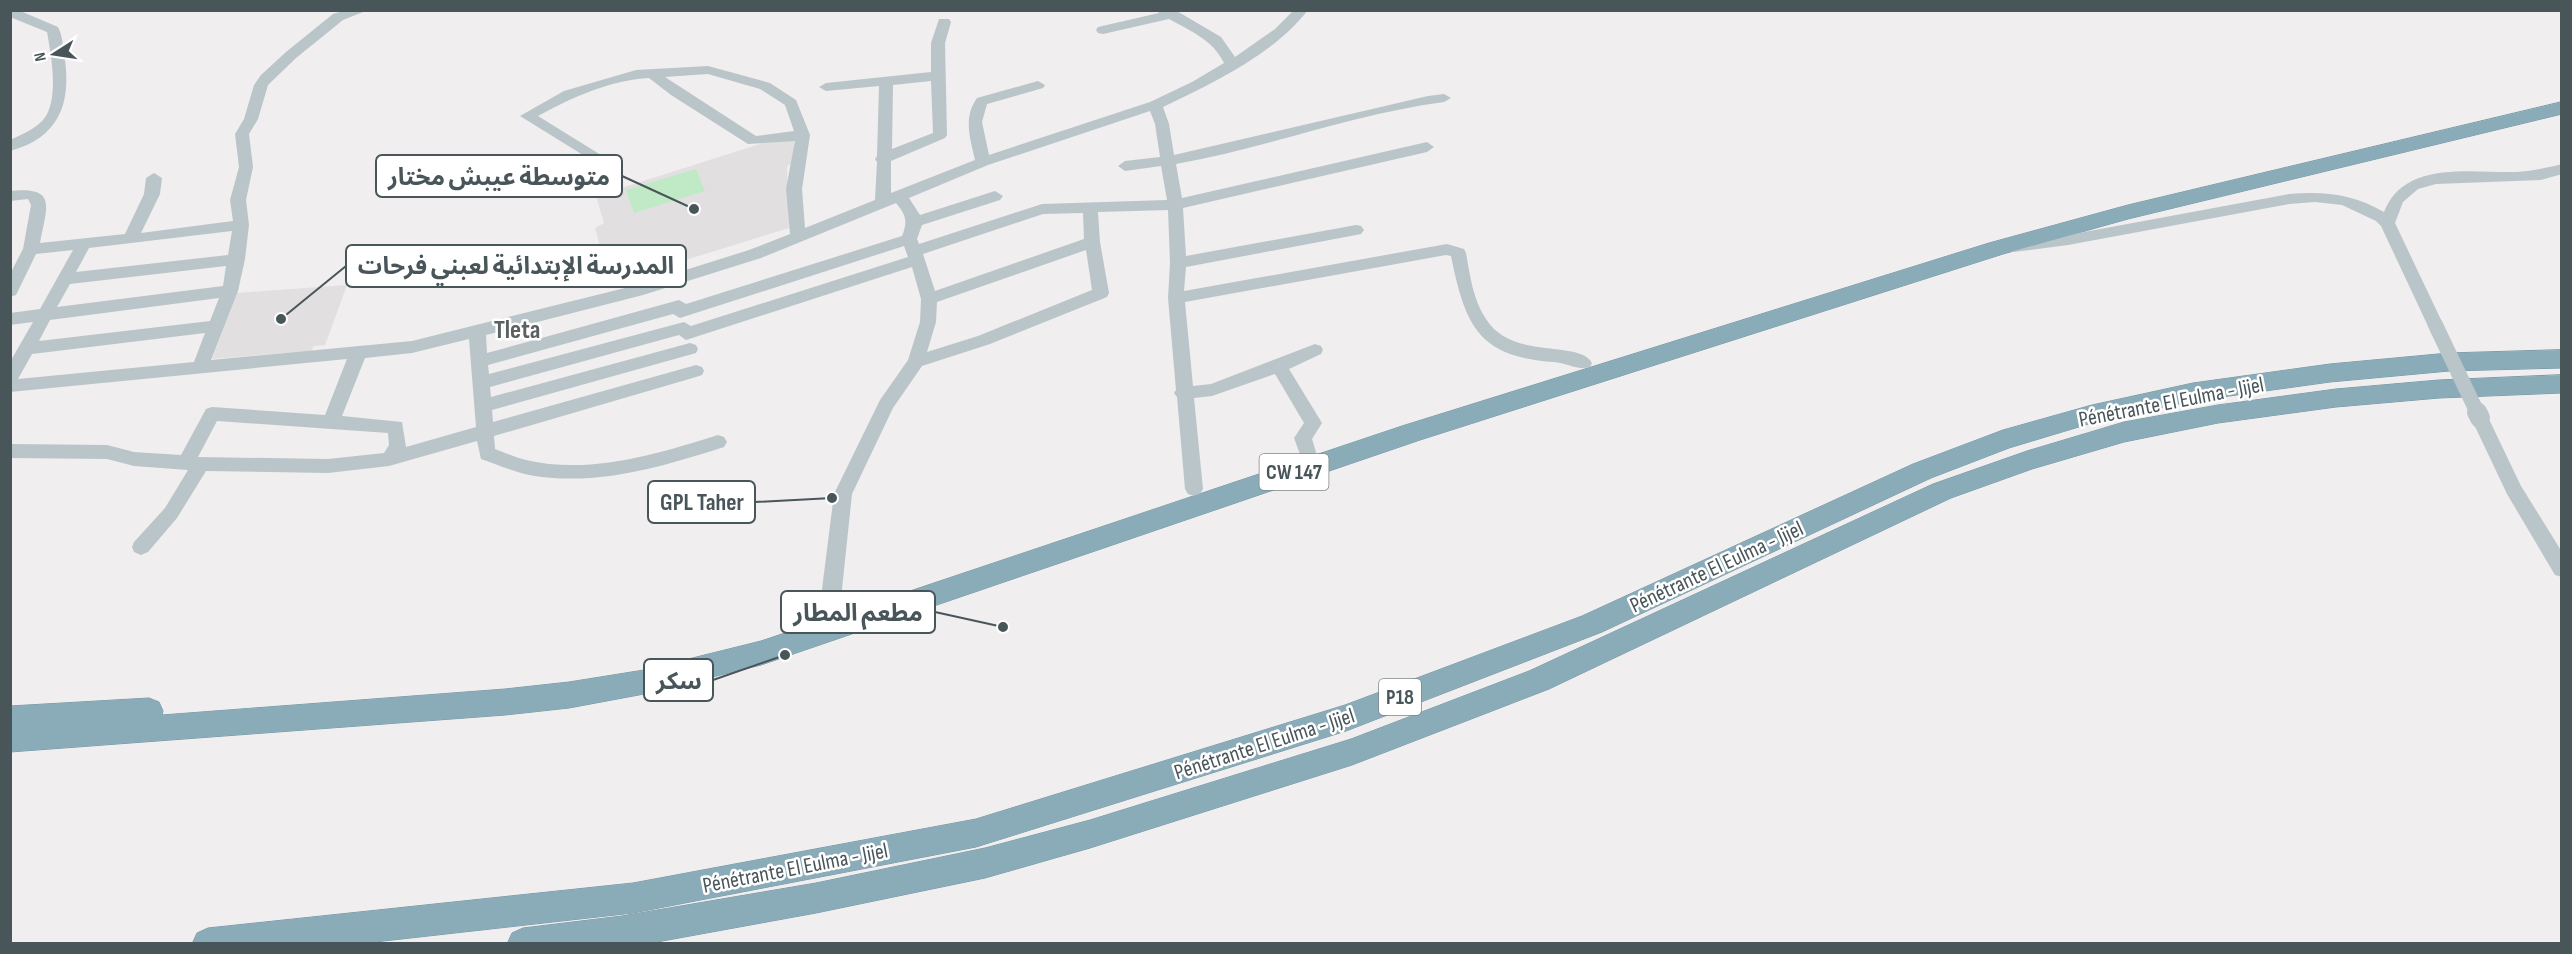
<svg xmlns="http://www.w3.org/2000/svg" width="2572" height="954" font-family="'Sofia Sans Condensed','Noto Sans Arabic',sans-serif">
<rect width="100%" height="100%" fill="#f0eeee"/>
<g fill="#e1dfe0">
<polygon points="794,140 795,162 787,166 789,228 679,262 680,267 611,287 595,228 604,223 596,196 766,142"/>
<polygon points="347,285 325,345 314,346 311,351 212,359 237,293"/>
</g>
<polygon fill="#c0eac6" points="696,169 705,191 634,213 626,190"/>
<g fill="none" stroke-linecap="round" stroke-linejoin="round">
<g stroke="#7596a4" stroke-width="1">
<g id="highway">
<polygon points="2562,102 2562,114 2128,219 2003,254 1420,440 761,665 644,694 569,708 505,715 10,752 10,706 149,698 159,702 163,711 162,715 505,689 569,682 644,670 761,641 1402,426 1989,243 2128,205"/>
<polygon points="2562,350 2562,368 2449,371 2330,382 2193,401 2092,423 2009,448 1931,478 1602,632 1346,731 976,847 633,913 357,944 192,944 197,933 208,928 633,883 976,819 1345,705 1582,616 1913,464 2003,430 2092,405 2193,383 2330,364 2449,353"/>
<polygon points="2562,375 2562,393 2439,398 2336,407 2218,423 2124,442 2032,469 1951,498 1549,689 1352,765 1090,848 985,878 816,913 646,944 507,944 512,933 523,928 622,916 816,883 985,848 1090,820 1351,739 1529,671 1933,484 2027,451 2124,422 2218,405 2336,389 2439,380"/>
</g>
</g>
<g fill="#bac5c9" fill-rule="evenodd">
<path d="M10,10H18L58,27C63,36 63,49 65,60C71,105 58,138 10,151V140C21,135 35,129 43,120C60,101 51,55 47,32L10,17Z"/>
<path d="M346,10H368L343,20L296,58L268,85L258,119L249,134L253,167L246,200L249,225L245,259L238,291L211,360L412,341L641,284L749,250L790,234L786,189L795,141L748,144L671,95L649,78C610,80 571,98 538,116L609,160L611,163L609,166L604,168L520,116L564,91L636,70L708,66L770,83L796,100L810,135L802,189L805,228L875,200L877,162L875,159L877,156L879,86L826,91L819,87L826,83L931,72V43L939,19H949L951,22L945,43L947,135L945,138L891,161V193L975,160C970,137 963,118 977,98L1038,81L1045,85L1043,88L987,104L982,122L989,155L1150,102L1192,82L1224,63C1213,40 1191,31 1169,19L1103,34L1098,33L1096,30L1098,27L1159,13L1158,10H1175L1221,37L1235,57L1275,29L1294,10H1308C1273,55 1213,83 1163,107L1169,124L1174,155L1428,96L1444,94L1451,98L1444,102C1353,114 1266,148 1176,164L1182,198L1427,142L1434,147L1427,152L1183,208L1186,256L1356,225L1361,226L1364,230L1361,234L1356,235L1186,267L1184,291L1447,244L1464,249L1466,253C1470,275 1473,300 1486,319C1512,361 1579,339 1592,363L1590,367C1580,371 1566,363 1554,362C1478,357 1465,325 1451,256L1446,255L1185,302L1193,386L1211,384L1315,344L1321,346L1323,350L1321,354L1289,369L1322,423L1312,439L1316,452L1313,457L1307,459L1301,457L1294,438L1304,423L1275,374L1212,396L1194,398L1203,489L1200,494L1194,496L1188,494L1185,489L1177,397L1174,393L1176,390L1168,298L1170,263L1168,210L1098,212L1100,242L1109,293L1107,297L990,344L922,366L893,408L852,494L842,589L846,611L843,617L836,619L829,617L822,589L834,494L880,400L908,360L920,322L921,299L912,267L686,340L679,335L490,387L491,397L690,343L696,345L698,349L696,353L492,410L493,422L696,365L702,367L704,371L702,375L696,377L494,436L495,449C506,453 516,458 526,460C590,475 657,454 718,435L724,437L727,442L724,447C661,467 596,487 529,475C513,472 497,464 481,459L477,441L389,466L328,473L206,471L177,518L148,552L141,555L134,552L132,547L134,542L165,508L188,470L134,466L107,459L10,458V444L107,445L134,452L181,455L206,409L212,407L325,415L347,359L10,392V362L33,322L10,325V313L40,309L73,250L36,254L16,295L10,297V274L23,249L31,205L28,199L10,201V191C59,186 46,208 40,243L125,234L144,194L146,178L154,173L162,178L160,194L141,233L233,221L230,200L239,167L235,134L244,119L254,85L261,75L286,52L333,14ZM708,74L760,89L785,105L794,131L756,136L665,77ZM931,81L933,133L892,149L893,85ZM1150,111L1155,124L1160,157L1125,161L1118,166L1125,171L1161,166L1167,200L1042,204L919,244L917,239L922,225L1000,200L1003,196L995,191L920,215L909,198L988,165ZM896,203C906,215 908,221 902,236L686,304L679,300L487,353L486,335L643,295L761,258ZM1083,213L1084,239L935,291L923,254L1043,214ZM232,231L228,255L76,272L89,248ZM904,246L908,257L691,326L684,322L489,374L488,365L673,314L680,318ZM1086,250L1092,290L978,336L927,352L936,322L937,302ZM226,266L223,286L57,307L70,284ZM219,298L210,321L39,341L50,320ZM205,333L194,362L18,379L32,354ZM469,339L476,427L406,447L402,422L342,416L365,358L412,353ZM217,421L388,433L389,445L384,453L328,459L198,457Z"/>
<path d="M2562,164V174L2541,180L2436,184L2418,189L2403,202L2395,223L2443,324L2441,328H2429L2427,324L2381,226L2376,221L2342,205L2315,202L2289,204L2068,245L2014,252L2008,251L2006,247L2008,243L2014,242L2068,235L2289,194C2324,191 2353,194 2384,212C2404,160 2471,173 2516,172C2532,171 2546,168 2562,164Z"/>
<polygon points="2480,411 2486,413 2521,486 2562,552 2562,577 2555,575 2507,494 2471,418 2474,413"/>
</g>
<use href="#highway" fill="#8aabb8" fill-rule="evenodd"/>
<polyline stroke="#bac5c9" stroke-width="15" points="2435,324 2478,414"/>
<polyline stroke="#bac5c9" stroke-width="20" points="2477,412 2480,418"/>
</g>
<g text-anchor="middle" stroke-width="5" stroke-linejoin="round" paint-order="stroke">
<g fill="#fff" stroke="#7f888b" stroke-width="1.5">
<rect x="1259.5" y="454" width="69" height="36" rx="4.5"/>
<rect x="1379" y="679" width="42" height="36" rx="4.5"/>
</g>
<g font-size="21" font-weight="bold" fill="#485559">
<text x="1294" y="479">CW 147</text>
<text x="1400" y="704">P18</text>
</g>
<g font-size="22" fill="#485559" stroke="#fff">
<text transform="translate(2171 401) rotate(-11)" y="8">Pénétrante El Eulma - Jijel</text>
<text transform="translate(1716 566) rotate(-25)" y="8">Pénétrante El Eulma - Jijel</text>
<text transform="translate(1264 743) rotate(-18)" y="8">Pénétrante El Eulma - Jijel</text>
<text transform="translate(795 867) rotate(-11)" y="8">Pénétrante El Eulma - Jijel</text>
</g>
<g font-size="26" font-weight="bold" fill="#5b6062" stroke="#fff">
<text x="517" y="338">Tleta</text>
</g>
</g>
<path fill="none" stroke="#485559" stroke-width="2" d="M694 209L622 176M281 319L346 266M832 498L755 502M1003 627L935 612M785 655L713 680"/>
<g fill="#485559" stroke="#fff" stroke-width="2">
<circle cx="694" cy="209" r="6"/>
<circle cx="281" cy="319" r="6"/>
<circle cx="832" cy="498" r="6"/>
<circle cx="1003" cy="627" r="6"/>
<circle cx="785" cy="655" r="6"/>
</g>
<g fill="#fff" stroke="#485559" stroke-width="2">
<rect x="376" y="155" width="246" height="42" rx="6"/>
<rect x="346" y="245" width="340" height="42" rx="6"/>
<rect x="648" y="481" width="107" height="42" rx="6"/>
<rect x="781" y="591" width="154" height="42" rx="6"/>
<rect x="644" y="659" width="69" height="42" rx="6"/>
</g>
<g font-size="24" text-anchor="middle" font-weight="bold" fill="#485559">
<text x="499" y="185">متوسطة عيبش مختار</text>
<text x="516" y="274">المدرسة الإبتدائية لعبني فرحات</text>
<text x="702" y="510">GPL Taher</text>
<text x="858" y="621">مطعم المطار</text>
<text x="679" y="689">سكر</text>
</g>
<rect width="2572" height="954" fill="none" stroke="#485559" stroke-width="24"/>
<g transform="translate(54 54) rotate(258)" stroke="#ffffff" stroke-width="4.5" paint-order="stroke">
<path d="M0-4.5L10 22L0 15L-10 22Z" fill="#485559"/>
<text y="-9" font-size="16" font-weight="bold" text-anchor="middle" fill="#485559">N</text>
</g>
</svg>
